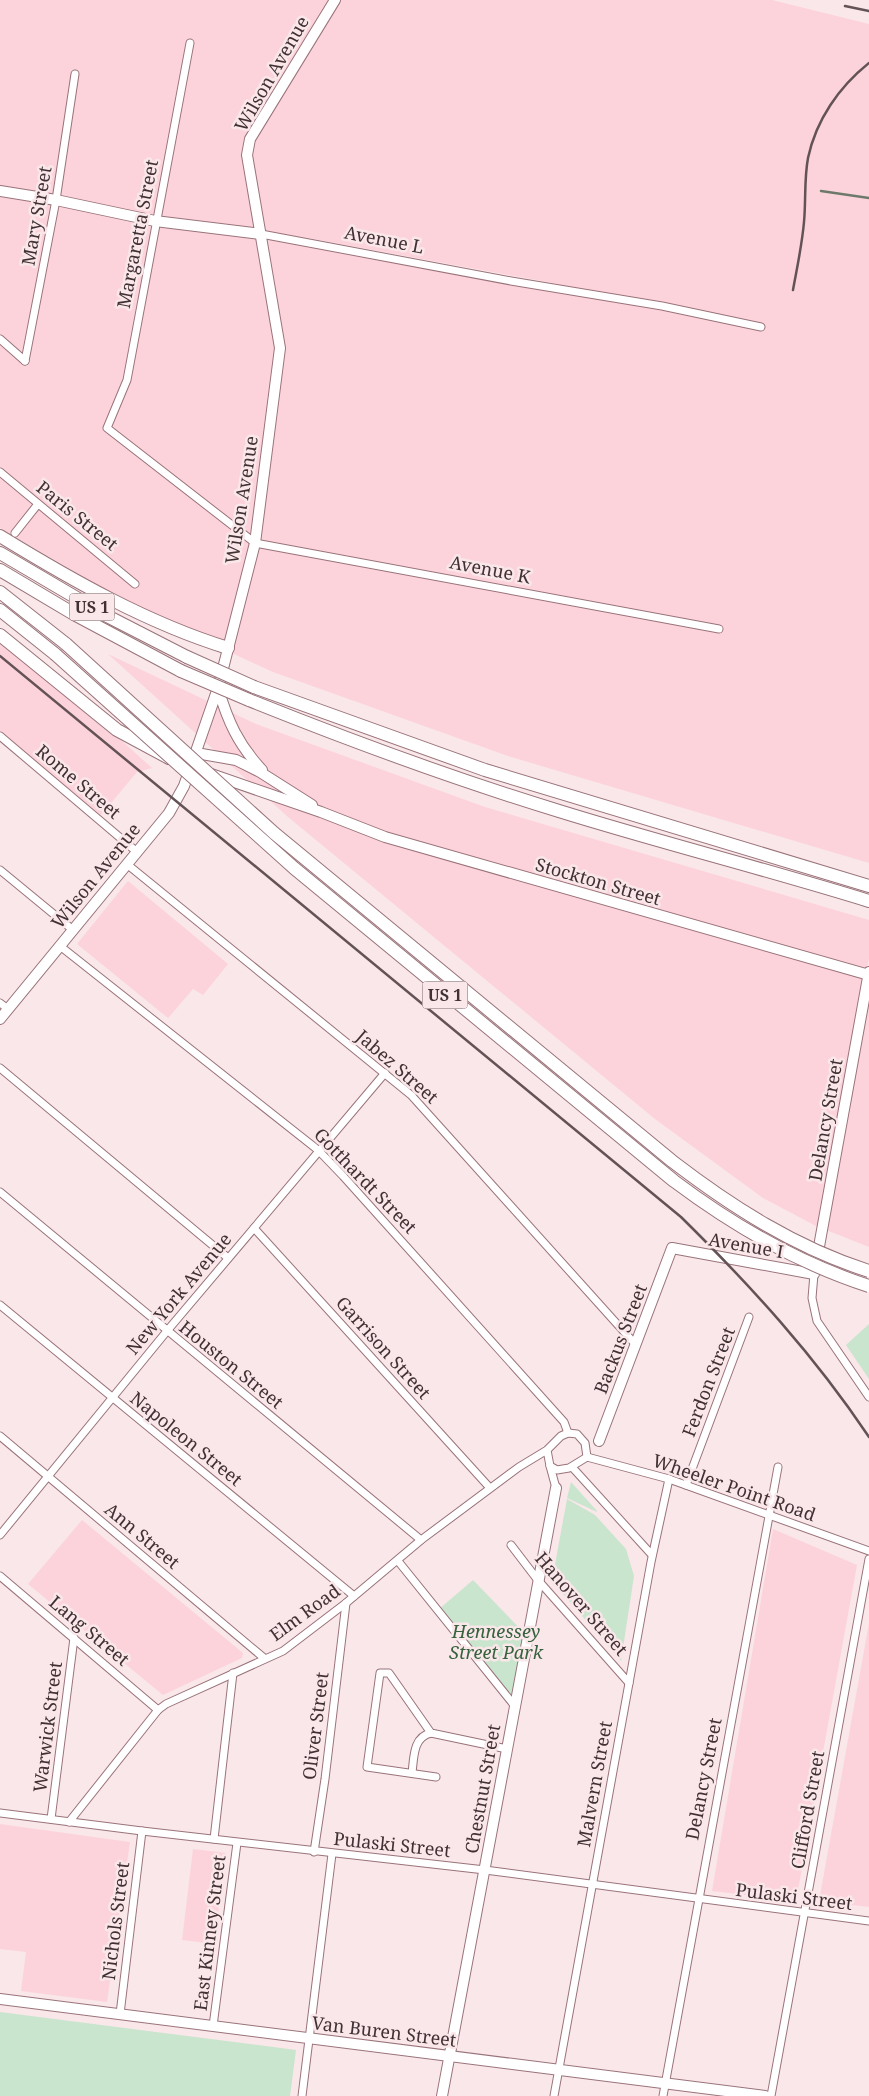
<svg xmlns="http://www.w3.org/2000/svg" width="869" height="2096" font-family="'Noto Serif',serif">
<rect width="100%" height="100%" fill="#f9e7ea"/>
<g fill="#fdd3db" fill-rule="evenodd">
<path d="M0,0H772L869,24V863L511,757L273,672L145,613L0,528ZM297,236L558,284L511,281Z"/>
<polygon points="0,633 13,643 152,768 137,772 101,815 0,732"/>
<polygon points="108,654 256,724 485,807 869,920 869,959 865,975 869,976 869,1247 816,1226 763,1198 655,1119 288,817"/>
<polygon points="128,881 228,964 203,995 193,989 168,1018 77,944"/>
<polygon points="82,1520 243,1653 242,1658 163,1695 28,1584"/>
<polygon points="773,1529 857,1565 796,1901 712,1891"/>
<polygon points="869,1623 869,1907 819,1901"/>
<polygon points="0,1824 130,1842 107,2002 21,1991 26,1952 0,1949"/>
<polygon points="193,1849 226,1853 214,1944 182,1940"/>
</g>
<g fill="#c9e5cd">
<polygon points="869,1324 869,1379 846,1345"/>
<polygon points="571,1482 597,1511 597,1512 567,1498"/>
<polygon points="567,1499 595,1515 626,1549 634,1576 621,1661 552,1581"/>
<polygon points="473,1580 527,1636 514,1705 438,1610"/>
<polygon points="0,2012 296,2050 290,2096 0,2096"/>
</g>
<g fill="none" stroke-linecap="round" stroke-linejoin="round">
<polyline stroke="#6d7a6b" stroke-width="2.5" points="821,191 869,198"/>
<g stroke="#99737a" stroke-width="9">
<g id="street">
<polyline points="190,43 127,380 107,428 255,543 719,629"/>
<polyline points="261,234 511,281 662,306 761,327"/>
<polyline points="0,339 25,361"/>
<polyline points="25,361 56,200 75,74"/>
<polyline points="0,472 135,584"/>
<polyline points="15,533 38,504"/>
<polyline points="0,736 137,852"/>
<polyline points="128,865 411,1095 636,1345"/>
<polyline points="0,870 73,930"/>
<polyline points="60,946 318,1150 343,1176 564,1422 568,1433"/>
<polyline points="0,1003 8,1009"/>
<polyline points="0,1068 228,1258"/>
<polyline points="0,1192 421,1540"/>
<polyline points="254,1228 490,1488"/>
<polyline points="814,1274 812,1298 817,1321 869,1397"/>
<polyline points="0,1305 354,1596"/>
<polyline points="0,1436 264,1658"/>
<polyline points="587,1457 669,1479 869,1551"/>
<polyline points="550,1466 556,1488"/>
<polyline points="572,1467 652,1555"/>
<polyline points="686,1485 749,1317"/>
<polyline points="0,1535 167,1331 385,1073"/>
<polyline points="511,1545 537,1579 629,1683"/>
<polyline points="398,1561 514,1705"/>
<polyline points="0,1576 158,1710"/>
<path d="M412,1773C414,1757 413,1737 431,1733"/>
<polyline points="436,1777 367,1767 380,1673 389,1673 431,1733 507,1749"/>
<polyline points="0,1813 142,1831 485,1870 869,1921"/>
<polyline points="51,1819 74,1638"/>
<polyline points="69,1822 158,1710 166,1704 283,1651 346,1603 421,1540 519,1467 547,1450 561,1436 568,1433 577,1434 585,1443 587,1457 569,1468 557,1470 550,1466 547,1450"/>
<polyline points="214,1839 233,1673"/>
<polyline points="314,1852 325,1779 346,1603"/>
<polyline points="120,2014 142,1831"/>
<polyline points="213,2026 237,1843"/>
<polyline points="302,2096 332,1854"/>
<polyline points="554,2096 651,1562 669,1479"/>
<polyline points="663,2096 778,1467"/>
<polyline points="771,2096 869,1559"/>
</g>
</g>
<g stroke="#99737a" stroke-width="12">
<g id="secondary">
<polyline points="0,191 56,200 155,221 261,234"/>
<path d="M218,688C228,722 238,744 262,770"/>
<polyline points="196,753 236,760 260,772 312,805"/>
<polyline points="211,774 321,812 385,837 869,975"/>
<polyline points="0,1019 169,813 184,786 218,688 255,543 280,348 247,155 250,139 335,0"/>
<polyline points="599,1441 672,1248 814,1274 869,972"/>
<polyline points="0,1999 765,2096"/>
<polyline points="442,2096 556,1488"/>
</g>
</g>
<g stroke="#99737a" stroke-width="14">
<g id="highway">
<path d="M0,536C72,580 147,623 228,648"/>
<polyline points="0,553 109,617 187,657"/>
<polyline points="0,570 74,614 181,671"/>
<polyline points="0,592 66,644"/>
<polyline points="0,610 55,654"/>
<polyline points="0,635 117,730 169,758"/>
<polyline points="254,687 485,770 869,886"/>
<path d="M249,700C351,741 454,779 559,811C662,843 766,869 869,901"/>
</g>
</g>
<use href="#street" stroke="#fff" stroke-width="7"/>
<use href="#secondary" stroke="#fff" stroke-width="10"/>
<use href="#highway" stroke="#fff" stroke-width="12"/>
<g stroke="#645356" stroke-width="2.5">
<polyline points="845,6 869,11"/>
<path d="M793,290C797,268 802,245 804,222C806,201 804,179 808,158C816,120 839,87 869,63"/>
<path d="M0,656L681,1217C751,1286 814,1355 869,1437"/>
</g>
<g stroke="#99737a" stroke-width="14" stroke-linecap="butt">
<g id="highway-bridge">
<path d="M66,644L274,833L672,1161C732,1207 796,1248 869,1271"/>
<path d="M55,654L294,868L674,1181C734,1226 797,1263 869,1286"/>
<polyline points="187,657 254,687"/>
<polyline points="181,671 249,700"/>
</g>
</g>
<use href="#highway-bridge" stroke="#fff" stroke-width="12"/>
</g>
<g text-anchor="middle" stroke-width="5" stroke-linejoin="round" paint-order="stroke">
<g fill="#f9e7ea" stroke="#79686b" stroke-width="1">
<rect x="69.5" y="593.5" width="45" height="27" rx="4"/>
<rect x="422.5" y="981.5" width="45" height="27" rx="4"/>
</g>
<g font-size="16" font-weight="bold" fill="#423134">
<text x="92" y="613">US 1</text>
<text x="445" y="1001">US 1</text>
</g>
<g font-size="18" fill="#423134" stroke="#f9e7ea">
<text transform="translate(272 74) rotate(-60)" y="6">Wilson Avenue</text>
<text transform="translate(37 216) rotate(-80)" y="6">Mary Street</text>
<text transform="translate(138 234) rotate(-79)" y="6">Margaretta Street</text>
<text transform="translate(384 240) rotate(11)" y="6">Avenue L</text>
<text transform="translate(242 500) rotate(-81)" y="6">Wilson Avenue</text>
<text transform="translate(77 516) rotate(39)" y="6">Paris Street</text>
<text transform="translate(490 570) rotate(11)" y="6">Avenue K</text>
<text transform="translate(78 782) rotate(40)" y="6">Rome Street</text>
<text transform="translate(96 876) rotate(-51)" y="6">Wilson Avenue</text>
<text transform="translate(598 882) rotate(16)" y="6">Stockton Street</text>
<text transform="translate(397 1067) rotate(41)" y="6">Jabez Street</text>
<text transform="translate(826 1120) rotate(-80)" y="6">Delancy Street</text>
<text transform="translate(365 1181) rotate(46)" y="6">Gotthardt Street</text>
<text transform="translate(746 1246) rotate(10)" y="6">Avenue I</text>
<text transform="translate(179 1294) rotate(-50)" y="6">New York Avenue</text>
<text transform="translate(621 1339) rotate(-69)" y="6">Backus Street</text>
<text transform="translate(383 1348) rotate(48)" y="6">Garrison Street</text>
<text transform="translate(231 1365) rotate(39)" y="6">Houston Street</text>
<text transform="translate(709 1382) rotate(-69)" y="6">Ferdon Street</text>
<text transform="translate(186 1439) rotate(39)" y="6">Napoleon Street</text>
<text transform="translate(734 1488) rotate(19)" y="6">Wheeler Point Road</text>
<text transform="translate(142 1536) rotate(40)" y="6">Ann Street</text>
<text transform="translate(581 1604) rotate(49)" y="6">Hanover Street</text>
<text transform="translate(305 1613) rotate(-36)" y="6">Elm Road</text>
<text transform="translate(89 1631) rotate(40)" y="6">Lang Street</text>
<text transform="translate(316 1726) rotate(-83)" y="6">Oliver Street</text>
<text transform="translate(48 1727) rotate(-83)" y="6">Warwick Street</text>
<text transform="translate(704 1779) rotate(-79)" y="6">Delancy Street</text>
<text transform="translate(595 1784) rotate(-80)" y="6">Malvern Street</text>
<text transform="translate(483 1789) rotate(-80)" y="6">Chestnut Street</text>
<text transform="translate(808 1810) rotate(-80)" y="6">Clifford Street</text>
<text transform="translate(392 1845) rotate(6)" y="6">Pulaski Street</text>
<text transform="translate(794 1897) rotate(7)" y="6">Pulaski Street</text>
<text transform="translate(116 1921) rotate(-83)" y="6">Nichols Street</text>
<text transform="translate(210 1933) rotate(-83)" y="6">East Kinney Street</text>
<text transform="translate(384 2032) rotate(7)" y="6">Van Buren Street</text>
</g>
<g font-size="18" font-style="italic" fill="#36623d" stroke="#f9e7ea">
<text x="496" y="1638">Hennessey<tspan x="496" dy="21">Street Park</tspan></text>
</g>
</g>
</svg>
